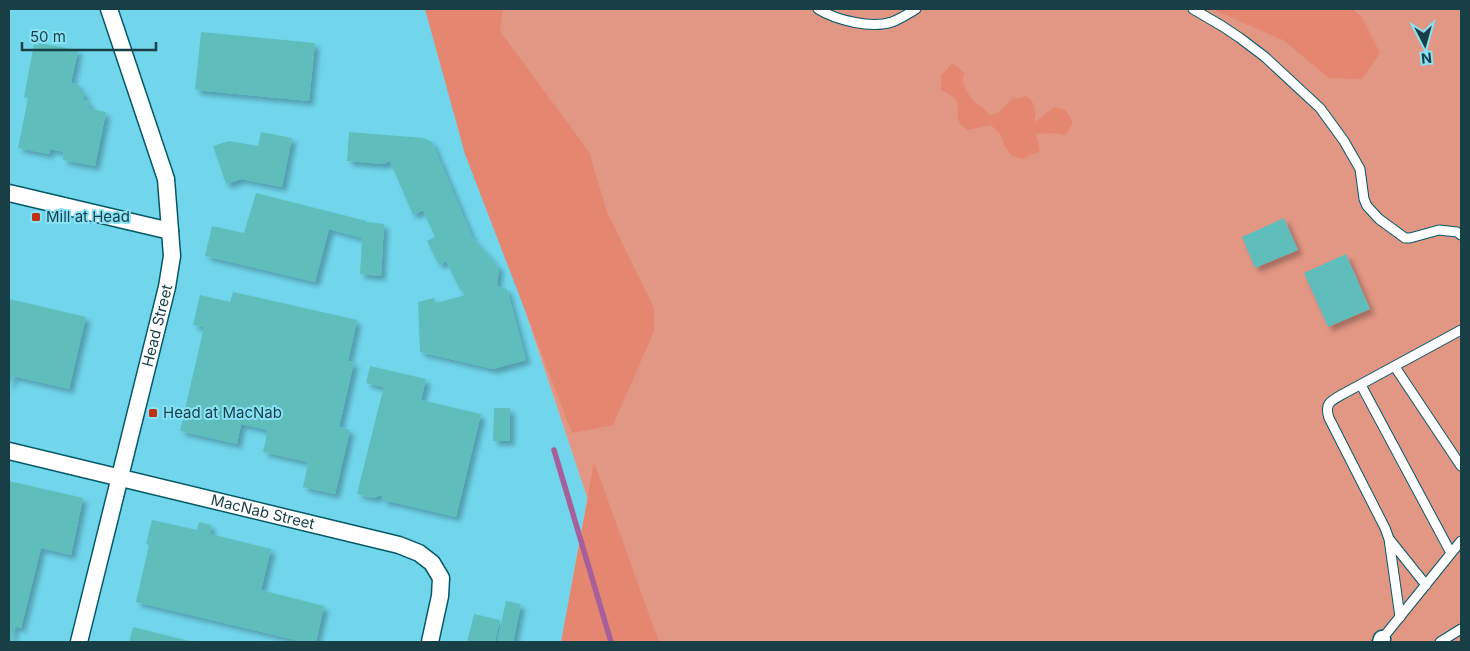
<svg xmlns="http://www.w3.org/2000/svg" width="1470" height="651" font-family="Inter,sans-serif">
<defs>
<filter id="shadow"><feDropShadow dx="4.5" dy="4.5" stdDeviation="2.5" flood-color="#0004"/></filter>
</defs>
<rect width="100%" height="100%" fill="#88e2f6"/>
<polygon fill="#71d6ec" points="9,9 425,9 587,498 561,642 9,642"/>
<polygon fill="#e29684" points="425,9 1461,9 1461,642 635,642"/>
<g fill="#e58670">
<polygon points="425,9 503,9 500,31 589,152 607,212 654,308 654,331 613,425 572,433 465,154"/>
<polygon points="1212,9 1353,9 1362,17 1380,53 1362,79 1329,78 1283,40"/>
<path d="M952,63L965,73L962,80C965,87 968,96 974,101C980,107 985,108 989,115L998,113L1011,100L1026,96C1037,104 1035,109 1035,122L1054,107L1066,110L1073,123L1066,135L1054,133L1036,134L1040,151L1022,159L1011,155L1004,145L1001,135L991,125L967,130L958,122C958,101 960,99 941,90V76Z"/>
<polygon points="594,462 659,642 561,642"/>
</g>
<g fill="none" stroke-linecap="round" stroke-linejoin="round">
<polyline stroke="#a75f9b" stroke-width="5.5" points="554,450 611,642"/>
</g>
<g fill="#5ebebc" filter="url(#shadow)">
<polygon points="201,32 315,43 309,101 195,90"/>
<polygon points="39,43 78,50 71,83 79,85 79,91 85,92 83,100 89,101 88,108 106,112 95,166 63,160 64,152 50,149 49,154 18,148 28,98 24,97 34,44 38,45"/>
<polygon points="261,132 292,138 282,187 241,179 226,184 213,146 229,141 258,146"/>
<polygon points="349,132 423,138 432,142 472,237 499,268 497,286 507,289 526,360 493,369 420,352 418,302 434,298 436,303 465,295 462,289 460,290 446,261 439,265 427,241 435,237 423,210 413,215 390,161 383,164 347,161"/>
<polygon points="256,193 366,221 366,222 384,224 381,276 360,274 362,238 329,229 315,282 205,256 212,226 244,233"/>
<polygon points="1284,218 1298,250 1255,268 1242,237"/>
<polygon points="1346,254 1370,309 1328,327 1304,273"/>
<polygon points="233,292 357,320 348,361 354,362 339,427 350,430 335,494 303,487 308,462 263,452 268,430 241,424 237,444 180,431 204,327 193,325 200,295 230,302"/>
<polygon points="9,299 86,317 69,389 13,376 9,389"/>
<polygon points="370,366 426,379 421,400 481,414 456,517 388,501 384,502 381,495 373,498 357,494 383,390 383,387 366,383"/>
<polygon points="494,408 510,408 510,441 493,441"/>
<polygon points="9,481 83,498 71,555 41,548 21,628 15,626 11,642 9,642"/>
<polygon points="152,520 197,530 199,522 211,525 210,534 271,549 261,590 324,606 316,642 304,642 136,602 149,545 146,544"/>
<polygon points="506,601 521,604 513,642 497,642"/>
<polygon points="474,614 500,620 495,642 467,642"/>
<polygon points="133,627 193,642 129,642"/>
</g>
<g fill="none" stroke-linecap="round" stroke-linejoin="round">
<g stroke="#055866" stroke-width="11">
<g id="service">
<path d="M818,9C836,20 871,29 892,22C900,19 908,14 916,9"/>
<polyline points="1193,9 1222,26 1240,38 1265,57 1320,108 1344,141 1360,169 1364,199 1367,206 1379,219 1405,238 1410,238 1439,230 1457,232 1461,235"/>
<polyline points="1395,367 1461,466"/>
<polyline points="1361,385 1451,553"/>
<polyline points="1390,540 1426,585"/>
<path d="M1400,617L1389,539L1385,528L1329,418C1324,403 1331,401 1343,394L1461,330"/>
<polyline points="1382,639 1461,541"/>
<polyline points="1440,642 1461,629"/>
</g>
</g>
<g stroke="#055866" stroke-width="19">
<g id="minor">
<polyline points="9,193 170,231"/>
<path id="s1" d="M9,451L399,545L419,553L432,563L441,578L440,596L430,642"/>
<path id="s2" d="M79,642L167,287L172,256L166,179L109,9"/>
<polyline points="1381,642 1382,639"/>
</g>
</g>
<use href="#service" stroke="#fff" stroke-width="9"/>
<use href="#minor" stroke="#fff" stroke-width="16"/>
</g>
<g fill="#bd3213" stroke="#88e2f6" stroke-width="2">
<rect x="31" y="212" width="10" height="10" rx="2.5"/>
<rect x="148" y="408" width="10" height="10" rx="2.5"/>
</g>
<g text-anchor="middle" stroke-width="4" stroke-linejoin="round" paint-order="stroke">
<g font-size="15" fill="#183e46" stroke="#88e2f6" text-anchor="start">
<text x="46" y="222">Mill at Head</text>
<text x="163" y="418">Head at MacNab</text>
</g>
<g font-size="15" fill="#183e46" stroke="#88e2f6">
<text dy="5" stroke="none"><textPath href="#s2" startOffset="326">Head Street</textPath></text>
<text dy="5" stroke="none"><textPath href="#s1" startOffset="261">MacNab Street</textPath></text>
</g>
</g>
<rect width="1470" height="651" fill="none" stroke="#183e46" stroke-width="20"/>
<g transform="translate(1425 45) rotate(174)" stroke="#88e2f6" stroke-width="4" paint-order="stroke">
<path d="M0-4L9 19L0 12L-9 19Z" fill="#183e46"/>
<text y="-8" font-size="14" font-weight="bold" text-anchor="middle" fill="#183e46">N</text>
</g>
<path d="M22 42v8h134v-8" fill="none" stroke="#183e46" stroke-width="2.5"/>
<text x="30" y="42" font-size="15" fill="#183e46" stroke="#88e2f6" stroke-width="4" paint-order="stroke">50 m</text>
</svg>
